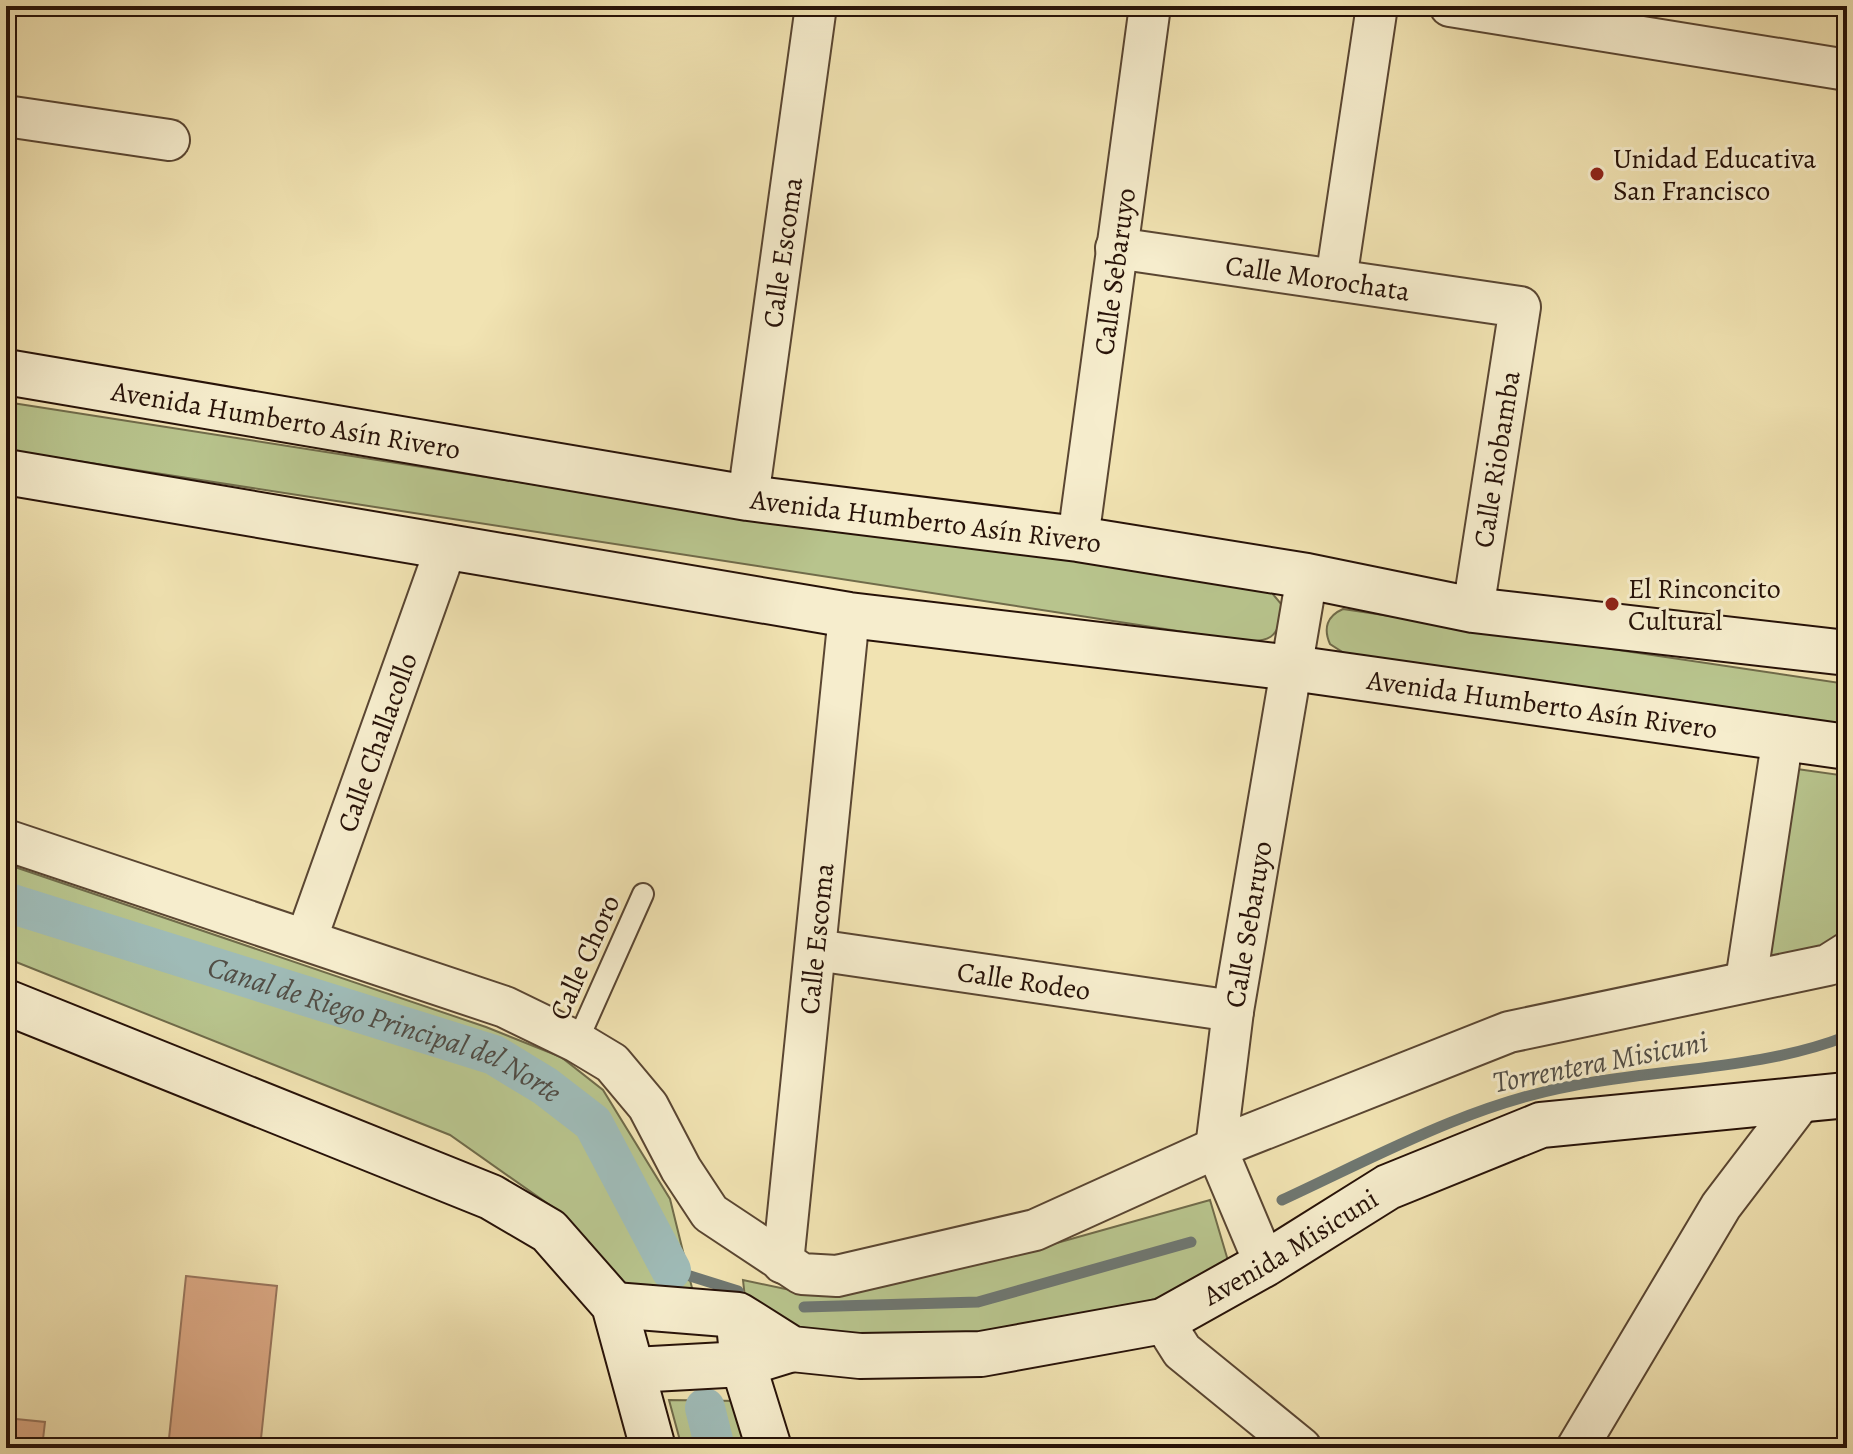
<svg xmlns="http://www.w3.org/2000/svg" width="1853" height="1454" font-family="Alegreya,serif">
<rect width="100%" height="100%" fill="#f1e3b2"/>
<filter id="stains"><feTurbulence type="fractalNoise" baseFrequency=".0025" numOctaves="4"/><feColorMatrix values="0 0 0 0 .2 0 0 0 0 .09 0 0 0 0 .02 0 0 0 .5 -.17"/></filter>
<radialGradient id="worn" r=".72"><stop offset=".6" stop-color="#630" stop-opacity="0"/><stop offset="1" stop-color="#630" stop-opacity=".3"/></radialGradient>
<g fill="#b8c48d" stroke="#706b4a" stroke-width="2">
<path d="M6,402L589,493L1267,587L1282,605C1281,639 1268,644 1236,640L6,450Z"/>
<path d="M1343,609L1847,684V727L1344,653L1330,644C1323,628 1327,616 1343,609Z"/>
<polygon points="1797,769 1847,776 1847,941 1773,958 1767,950"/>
<polygon points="6,864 486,1027 561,1057 603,1090 670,1199 695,1300 632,1294 561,1213 450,1135 6,958"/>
<polygon points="1210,1200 1229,1264 1180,1291 1104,1315 1004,1337 815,1337 747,1316 743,1280 809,1294 1046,1246"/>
<polygon points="669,1400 740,1401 754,1448 682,1448"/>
</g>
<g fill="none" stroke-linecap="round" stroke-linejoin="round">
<g stroke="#6f7771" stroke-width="11">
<path d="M1282,1200C1375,1157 1469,1105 1571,1086C1661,1068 1761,1070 1847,1036"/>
<polyline points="671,1270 738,1291"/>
<polyline points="804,1307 978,1302 1191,1242"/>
</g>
<g stroke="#9fbbb7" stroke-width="40">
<path id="s1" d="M6,902L494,1055L545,1086L593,1123L671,1270"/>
<polyline points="705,1408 715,1448"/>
</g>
</g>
<g fill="#d9a783" stroke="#98755c" stroke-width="2">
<polygon points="186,1276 277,1286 260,1448 168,1448"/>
<polygon points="6,1418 45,1422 42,1448 6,1448"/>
</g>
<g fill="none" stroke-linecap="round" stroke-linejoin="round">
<g stroke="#5a4632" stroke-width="24">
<polyline id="lane" points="577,1042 643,894"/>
</g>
<g stroke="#5a4632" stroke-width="44">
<g id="street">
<polyline points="1450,6 1847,70"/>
<polyline points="6,116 169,140"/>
<path id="s2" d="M1116,248L1520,307L1473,610"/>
<polyline points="1336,280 1377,6"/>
<path id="s3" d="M748,498L816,6"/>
<path id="s4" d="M1078,539L1150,6"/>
<polyline points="6,840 505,1007 577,1042 612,1063 648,1106 681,1169 710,1213 802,1274 837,1276 1035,1230 1216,1148 1509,1032 1828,965 1847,953"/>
<path id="s5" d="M306,940L447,545"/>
<path id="s6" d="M816,950L1233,1011"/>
<polyline points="1746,981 1783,736"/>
<path id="s7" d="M783,1263L849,615"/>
<path id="s8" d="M1265,1264L1216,1148L1233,1011L1307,576"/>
<polyline points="1163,1321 1182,1351 1301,1448"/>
<polyline points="1577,1448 1721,1206 1801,1101"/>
</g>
</g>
<g stroke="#271208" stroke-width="48">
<g id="secondary">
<path id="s9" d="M6,372L748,498L1078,539L1307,576L1473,610L1847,653"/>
<path id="s10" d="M6,472L849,615L1292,668L1847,747"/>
<polyline points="6,1002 491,1197 549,1231 614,1305 653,1448"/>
<path id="s11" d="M614,1305L738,1315L792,1349L860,1356L981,1354L1163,1321L1265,1264L1388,1187L1541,1125L1847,1095"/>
<polyline points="740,1334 743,1364 769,1448"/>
<polyline points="634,1370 743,1364 792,1349"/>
</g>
</g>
<use href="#lane" stroke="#f6edcd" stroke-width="20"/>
<use href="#street" stroke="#f6edcd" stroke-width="40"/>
<use href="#secondary" stroke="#f6edcd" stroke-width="44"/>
</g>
<g fill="#8f2418" stroke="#f6edcd" stroke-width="3">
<circle cx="1597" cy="174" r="8"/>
<circle cx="1612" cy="604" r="8"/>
</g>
<g text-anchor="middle" stroke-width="6" stroke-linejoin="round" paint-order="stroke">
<g font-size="28" fill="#271208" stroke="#f6edcd" text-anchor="start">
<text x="1613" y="168">Unidad Educativa<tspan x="1613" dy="32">San Francisco</tspan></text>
<text x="1628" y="598">El Rinconcito<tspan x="1628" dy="32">Cultural</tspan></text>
</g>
<g font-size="28" fill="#271208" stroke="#f6edcd">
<text dy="10" stroke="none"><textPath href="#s3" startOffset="248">Calle Escoma</textPath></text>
<text dy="10" stroke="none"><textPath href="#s4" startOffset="270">Calle Sebaruyo</textPath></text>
<text dy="10" stroke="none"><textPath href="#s2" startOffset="204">Calle Morochata</textPath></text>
<text dy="10" stroke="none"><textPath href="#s9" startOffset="284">Avenida Humberto Asín Rivero</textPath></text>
<text transform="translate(1496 459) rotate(-81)" y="10">Calle Riobamba</text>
<text dy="10" stroke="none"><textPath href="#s9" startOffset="932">Avenida Humberto Asín Rivero</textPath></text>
<text dy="10" stroke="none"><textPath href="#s10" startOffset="1554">Avenida Humberto Asín Rivero</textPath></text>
<text dy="10" stroke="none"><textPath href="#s5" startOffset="210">Calle Challacollo</textPath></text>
<text dy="10" stroke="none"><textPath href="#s8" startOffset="352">Calle Sebaruyo</textPath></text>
<text dy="10" stroke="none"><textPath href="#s7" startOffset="326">Calle Escoma</textPath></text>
<text transform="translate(584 957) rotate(-66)" y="10">Calle Choro</text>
<text dy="10" stroke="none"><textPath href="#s6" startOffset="210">Calle Rodeo</textPath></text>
<text dy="10" stroke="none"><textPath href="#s11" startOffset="710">Avenida Misicuni</textPath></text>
</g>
<g font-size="30" font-style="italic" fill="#514d45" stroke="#f6edcd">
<text dy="10" stroke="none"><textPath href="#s1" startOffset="400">Canal de Riego Principal del Norte</textPath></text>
<text transform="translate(1600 1062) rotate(-11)" y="10">Torrentera Misicuni</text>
</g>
</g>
<rect width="1853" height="1454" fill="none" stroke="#f1e3b2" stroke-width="32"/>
<rect x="8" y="8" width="1837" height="1438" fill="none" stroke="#271208" stroke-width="4"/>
<rect x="16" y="16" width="1821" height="1422" fill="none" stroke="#271208" stroke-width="2"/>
<rect width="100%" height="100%" filter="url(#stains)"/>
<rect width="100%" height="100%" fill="url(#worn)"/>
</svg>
